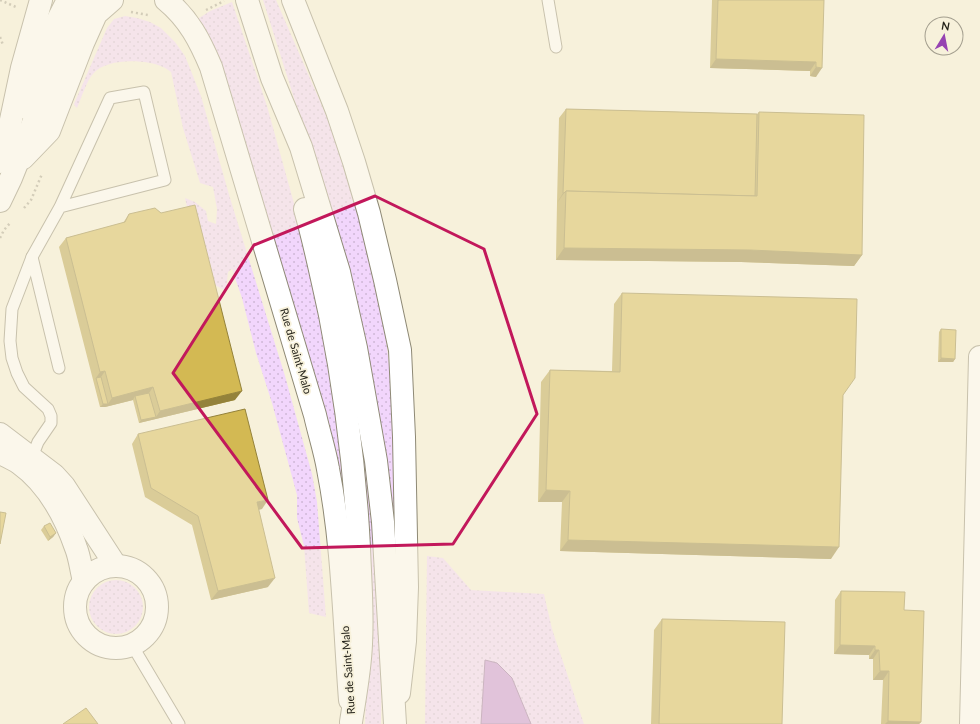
<svg xmlns="http://www.w3.org/2000/svg" width="980" height="724" font-family="Lato,sans-serif">
<defs>
<pattern id="grass-dots" width="8" height="8" patternUnits="userSpaceOnUse"><rect width="8" height="8" fill="#f2d6fc"/><path d="M2 2h.1M6 6h.1" fill="none" stroke="#cfb7d7" stroke-width="1.8" stroke-linecap="round"/></pattern>
</defs>
<rect width="100%" height="100%" fill="#f7f1db"/>
<g fill="url(#grass-dots)">
<polygon points="263,0 276,0 329,122 356,207 377,292 385,331 391,381 398,587 330,212"/>
<polygon points="232,2 267,106 313,272 336,395 353,591 338,479 196,20 210,11"/>
<path d="M125,16L137,18L150,22L161,28L175,42L185,56L201,96L230,198L285,376L312,474L317,502L326,617L309,613L304,546L297,518V495L272,403L256,353L242,298L232,269L228,272L226,291L204,279L185,198L195,202L206,211L208,221L216,224L217,209L213,187L200,183L183,128L171,72C168,70 166,68 163,67C145,59 106,58 93,74C87,80 81,99 77,108L75,106L74,104L107,28L114,19Z"/>
<polygon points="319,226 370,473 382,672 381,724 365,724 367,673"/>
<polygon points="427,556 443,558 471,590 544,594 552,629 584,724 531,724 512,678 485,660 481,724 425,724"/>
<circle cx="116" cy="607" r="27"/>
</g>
<polygon fill="#c58cd9" stroke="#956ca0" points="485,660 497,663 512,678 531,724 481,724"/>
<g fill="none" stroke-linecap="round" stroke-linejoin="round">
<g stroke="#8e8975" stroke-width="13">
<g id="service">
<polyline points="548,0 556,47"/>
<polyline points="32,257 59,368"/>
<polyline points="32,457 38,442 51,423 51,416 48,409 24,387 17,373 12,358 10,341 12,309 32,257 60,207 110,98 144,92 165,180 60,207"/>
<polyline points="132,645 179,724"/>
</g>
</g>
<g stroke="#8e8975" stroke-width="24">
<g id="minor">
<polyline points="0,434 54,475 64,486 116,566"/>
<path d="M0,453C6,456 13,459 19,463C47,483 65,516 76,548C80,558 81,570 84,581"/>
<circle cx="116" cy="607" r="41"/>
<polyline points="971,724 980,357"/>
</g>
</g>
<g stroke="#8e8975" stroke-width="24">
<g id="tertiary">
<polyline points="27,108 30,91 48,39 68,0"/>
<polyline points="23,158 49,131 83,43 96,14 112,0"/>
<polyline points="0,162 8,134 22,68 41,0"/>
<polyline points="0,201 11,178 68,36 82,10 96,0"/>
</g>
</g>
<g stroke="#8e8975" stroke-width="24">
<g id="primary">
<path d="M166,0C189,19 200,41 211,67L315,415C319,433 325,451 328,469C343,545 344,623 350,700"/>
<polyline points="293,0 337,111 354,162 369,213 385,280 400,350 404,437 407,587 405,641 399,693"/>
</g>
</g>
<g stroke="#8e8975" stroke-width="24">
<g id="trunk">
<polyline points="247,0 272,78 301,147 339,272 356,348 376,461 383,522 395,724"/>
<path d="M305,209C315,244 322,279 330,315C345,391 355,469 359,547C360,579 363,611 361,644C360,670 355,696 351,722"/>
</g>
</g>
<g stroke="#a7a291" stroke-width="2.5" stroke-dasharray="2 3" stroke-linecap="butt">
<polyline points="0,0 16,7"/>
<polyline points="206,10 224,1"/>
<polyline points="131,12 148,15"/>
<polyline points="0,37 3,45"/>
<polyline points="24,208 31,200 42,174"/>
<polyline points="0,238 4,230 11,222"/>
</g>
<use href="#service" stroke="#fff" stroke-width="11"/>
<use href="#minor" stroke="#fff" stroke-width="22"/>
<use href="#tertiary" stroke="#fff" stroke-width="22"/>
<use href="#primary" stroke="#fff" stroke-width="22"/>
<use href="#trunk" stroke="#fff" stroke-width="22"/>
</g>
<g fill="#b59f47">
<polygon points="712,0 824,0 816,77 810,76 810,71 710,68"/>
<polygon points="566,109 757,114 759,112 862,255 854,266 741,262 556,260 557,203 559,118"/>
<polygon points="129,214 235,400 139,423 133,400 105,407 100,407 59,247 66,238 123,223"/>
<polygon points="622,293 843,396 831,559 560,551 562,502 538,502 541,382 550,370 612,371 614,304"/>
<polygon points="941,329 955,359 953,362 938,362 939,332"/>
<polygon points="138,434 262,509 258,510 268,587 211,600 192,525 145,497 132,444"/>
<polygon points="44,526 56,533 53,537 48,541 41,530"/>
<polygon points="841,591 904,610 921,722 919,724 881,724 883,680 873,680 873,659 869,659 869,655 834,654 835,600"/>
<polygon points="662,619 782,724 651,724 654,630"/>
</g>
<g fill="#94823a">
<polygon points="716,59 816,62 810,71 710,68"/>
<polygon points="816,67 822,68 816,77 810,76"/>
<polygon points="563,193 564,193 557,203"/>
<polygon points="564,248 750,250 862,255 854,266 741,262 556,260"/>
<polygon points="941,358 955,359 953,362 938,362"/>
<polygon points="105,371 99,380 96,378 100,372"/>
<polygon points="153,387 147,396 135,396 133,400 105,407 100,407 103,404 108,404 112,398"/>
<polygon points="242,391 235,400 139,423 141,420 156,417 160,411"/>
<polygon points="546,490 570,491 562,502 538,502"/>
<polygon points="268,500 262,509 250,511 257,502"/>
<polygon points="56,533 53,537 48,541 50,537"/>
<polygon points="568,540 839,547 831,559 560,551"/>
<polygon points="275,578 268,587 211,600 218,591"/>
<polygon points="840,645 875,646 869,655 834,654"/>
<polygon points="875,650 879,650 873,659 869,659"/>
<polygon points="880,671 889,671 883,680 873,680"/>
<polygon points="888,721 921,722 919,724 885,724"/>
</g>
<g fill="#d3b953" stroke="#94823a">
<polygon points="718,0 824,0 822,68 816,67 816,62 716,59"/>
<polygon points="566,109 757,114 755,196 566,191 564,193 563,193"/>
<polygon points="759,112 864,115 862,255 750,250 564,248 566,191 757,196"/>
<polygon points="195,205 242,391 160,411 153,387 112,398 105,371 100,372 66,238 125,222 129,214 155,208 161,213"/>
<polygon points="622,293 857,299 855,378 843,395 839,547 568,540 570,491 546,490 550,370 620,372"/>
<polygon points="941,329 956,330 955,359 941,358"/>
<polygon points="101,377 108,404 103,404 96,378"/>
<polygon points="149,393 156,417 141,420 135,396"/>
<polygon points="245,409 268,500 257,502 275,578 218,591 198,516 151,488 138,434"/>
<polygon points="0,512 6,513 0,544"/>
<polygon points="50,523 56,533 50,537 44,526"/>
<polygon points="841,591 905,592 904,610 924,611 921,722 888,721 889,671 880,671 879,650 875,650 875,646 840,645"/>
<polygon points="662,619 785,622 782,724 659,724"/>
<polygon points="86,708 98,724 63,724"/>
</g>
<path d="M0 0H980V724H0ZM375,196L484,249L537,414L453,544L302,548L173,373L254,245Z" fill="#f7f1db" fill-opacity=".55" fill-rule="evenodd"/>
<path fill="none" stroke="#c2185b" stroke-width="3" stroke-linejoin="round" d="M375,196L484,249L537,414L453,544L302,548L173,373L254,245Z"/>
<g text-anchor="middle" stroke-width="3.5" stroke-linejoin="round" paint-order="stroke">
<g font-size="11" fill="#24221a" stroke="#f7f1db">
<text transform="translate(296 351) rotate(74)" y="4">Rue de Saint-Malo</text>
<text transform="translate(348 670) rotate(-94)" y="4">Rue de Saint-Malo</text>
</g>
</g>
<g transform="translate(944 36) rotate(10)"><circle r="19" fill="#f7f1db" stroke="#a39e8e"/>
<path d="M0-3L7 15L0 10L-7 15Z" fill="#9643b2"/>
<text y="-6" font-size="11" font-weight="bold" text-anchor="middle" fill="#24221a">N</text>
</g>
</svg>
